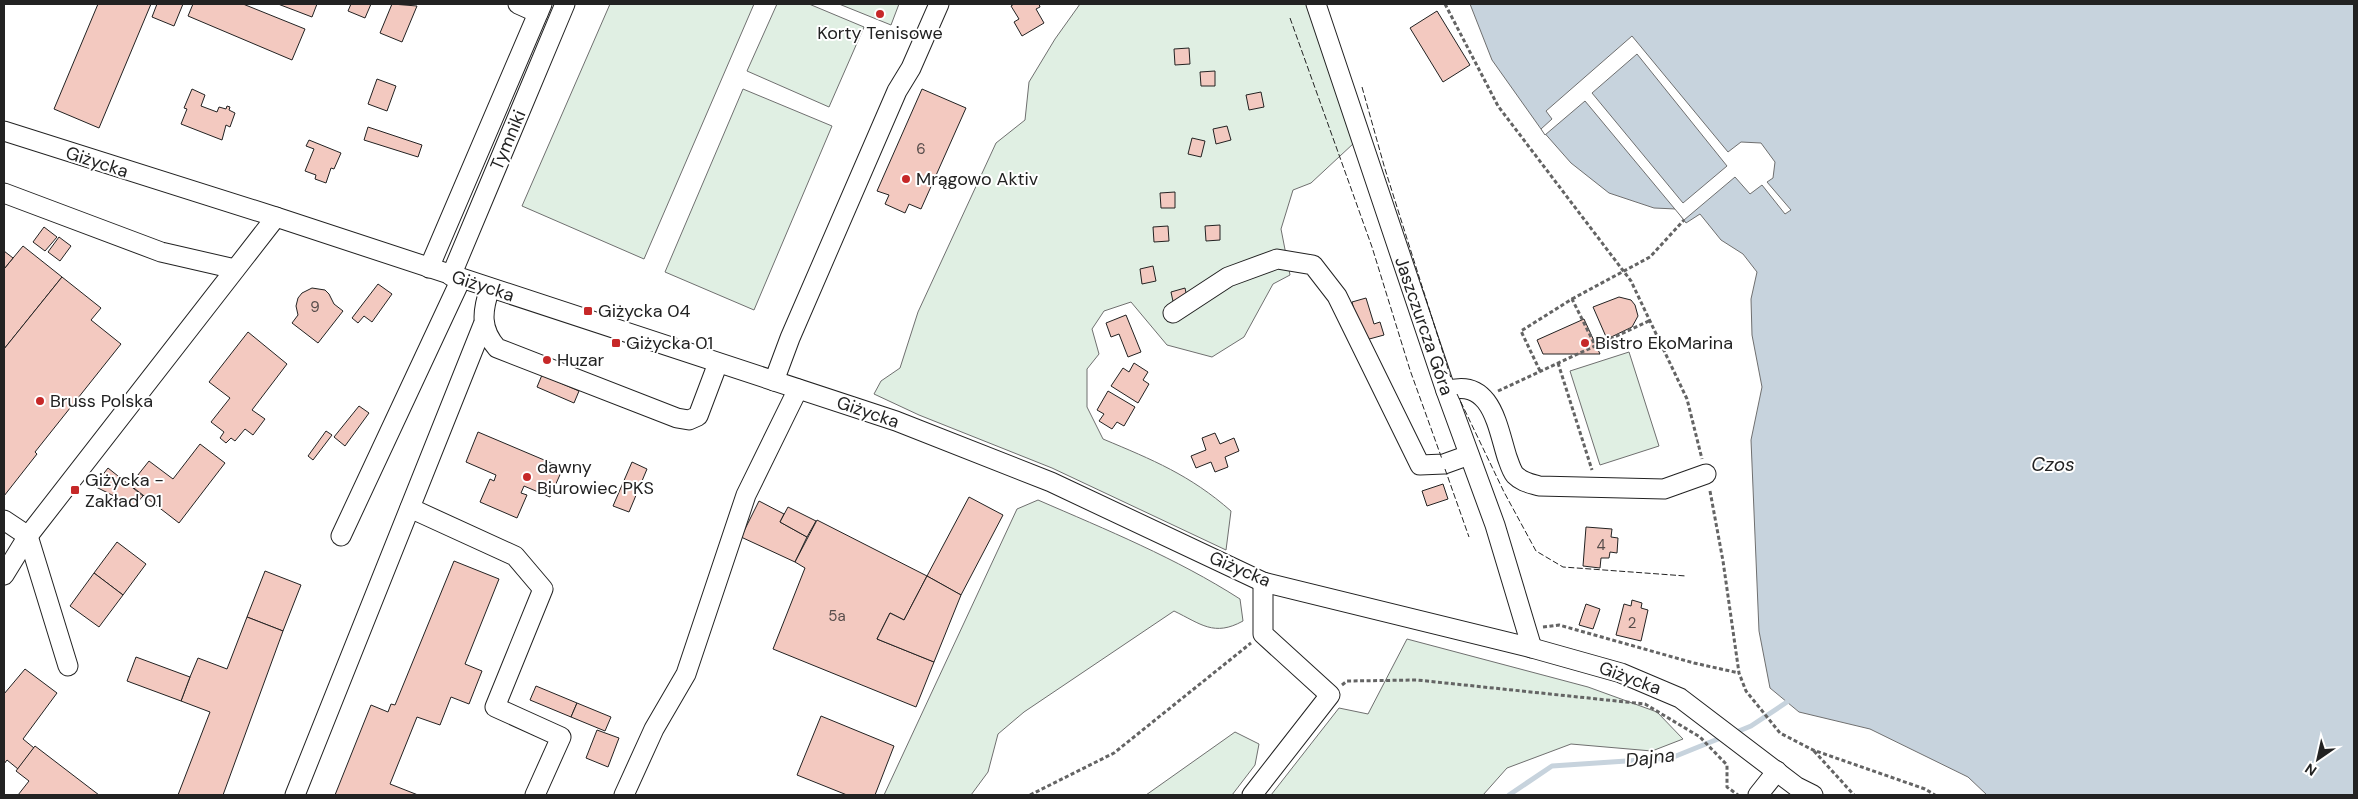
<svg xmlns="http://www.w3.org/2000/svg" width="2358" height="799" font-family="'DM Sans',sans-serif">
<rect width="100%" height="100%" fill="#fff"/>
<g fill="#e0efe3" stroke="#6f6f6f">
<polygon points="610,4 754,4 644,259 522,206"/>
<polygon points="777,4 809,4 864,27 829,107 747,71"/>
<polygon points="839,4 899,4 891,25"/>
<path d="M1080,4H1307L1354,143L1311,183L1293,190L1281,229L1290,275L1273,284L1244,337L1212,357L1167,345L1131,302L1104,311L1092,329L1099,354L1087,369V407L1103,439C1153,460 1190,475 1231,511L1226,550L1052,468L919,415L874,394L881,381L900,368L918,312L996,143L1025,120L1029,82L1055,39Z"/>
<polygon points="743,89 832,126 754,310 665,272"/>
<polygon points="1629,352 1659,446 1600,465 1570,371"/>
<path d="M1038,500C1107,530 1176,558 1240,599L1243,621C1214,637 1201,624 1174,611L1024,712L998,734L988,772L971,795H884L1017,509Z"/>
<polygon points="1407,639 1588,687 1657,712 1683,739 1652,751 1571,744 1507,768 1483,795 1271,795 1339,708 1368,714"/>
<polygon points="1235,732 1259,744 1255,765 1232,795 1146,795"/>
</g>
<polygon fill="#c7d3dd" stroke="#6f6f6f" points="1470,4 2354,4 2354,795 1987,795 1968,777 1870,729 1799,712 1770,688 1759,631 1751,440 1762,387 1752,335 1751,299 1757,272 1743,254 1721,240 1700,214 1686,223 1676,209 1654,208 1609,193 1571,163 1541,129 1492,60"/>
<path fill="#fff" stroke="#6f6f6f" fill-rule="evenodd" d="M1632,36L1728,152L1741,142L1761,143L1775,162L1773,178L1767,182L1791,210L1785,214L1762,185L1750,194L1735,177L1684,220L1585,101L1545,135L1541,129L1552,119L1546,111ZM1637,54L1727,166L1683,203L1592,93Z"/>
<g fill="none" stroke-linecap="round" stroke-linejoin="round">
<g stroke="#c7d3dd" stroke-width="5">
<polyline points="1734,733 1751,726 1787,702"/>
<polyline points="1509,795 1552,766 1671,758 1723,737"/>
</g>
</g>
<g fill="#f3c9c0" stroke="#222">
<polygon points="98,4 151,4 99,128 54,109"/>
<polygon points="157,4 183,4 174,26 152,17"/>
<polygon points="193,4 243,4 305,29 292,60 188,16"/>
<polygon points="278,4 317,4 312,17"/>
<polygon points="351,4 371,4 365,18 348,11"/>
<polygon points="392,4 417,6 402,42 380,33"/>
<polygon points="1014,4 1039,4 1040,7 1036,9 1044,23 1022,36 1014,22 1019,19 1011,6"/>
<polygon points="1437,11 1470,65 1443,82 1410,28"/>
<polygon points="1189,48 1190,64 1175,65 1174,49"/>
<polygon points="1215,71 1215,86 1201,86 1200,72"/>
<polygon points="377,79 396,86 387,111 368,104"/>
<polygon points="192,89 205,95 201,106 217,112 219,107 226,109 227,106 230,107 229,110 235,113 230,127 226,125 222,140 181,124 187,109 184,108"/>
<polygon points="922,89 966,108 921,209 909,204 905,213 885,204 889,195 877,191"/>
<polygon points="1261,92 1264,107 1249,110 1246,95"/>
<polygon points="1227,126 1231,140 1216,144 1213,129"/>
<polygon points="368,127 422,145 418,157 364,140"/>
<polygon points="1192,138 1205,141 1201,157 1188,154"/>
<polygon points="309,140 341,153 334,169 331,168 326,183 315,179 316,175 305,171 314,149 306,146"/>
<polygon points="1175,192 1175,208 1161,208 1160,193"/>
<polygon points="1220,225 1220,240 1206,241 1205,226"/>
<polygon points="1168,226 1169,241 1154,242 1153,227"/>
<polygon points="44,227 57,237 45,251 33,242"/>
<polygon points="59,237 71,246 60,261 48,252"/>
<polygon points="23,246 62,277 4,349 4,269"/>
<polygon points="4,251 13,258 4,269"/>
<polygon points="1153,266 1156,281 1142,284 1140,269"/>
<polygon points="62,277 101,308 91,320 121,344 35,452 37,454 4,496 4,349"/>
<polygon points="378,284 392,294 372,322 364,316 358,323 352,318"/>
<polygon points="312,288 325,290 329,294 334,304 343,311 318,343 292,323 298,315 296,306 298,298 302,293"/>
<polygon points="1185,288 1188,302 1174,306 1171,292"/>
<polygon points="1619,297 1631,300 1635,305 1638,316 1632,327 1607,339 1593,307"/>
<polygon points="1366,298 1374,324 1380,322 1384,335 1362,341 1352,302"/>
<polygon points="1126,315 1141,352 1128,357 1119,334 1111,337 1106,323"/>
<polygon points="1584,319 1600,354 1543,354 1537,340"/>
<polygon points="248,332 287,364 252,410 265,419 253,435 245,429 235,441 231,438 226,443 220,438 224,432 211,422 230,398 209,382"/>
<polygon points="1134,363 1148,372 1143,380 1149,384 1138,403 1111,386 1123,368 1129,372"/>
<polygon points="542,375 579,391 574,403 537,387"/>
<polygon points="1108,391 1135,407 1124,426 1117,422 1112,429 1099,421 1104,414 1097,410"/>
<polygon points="359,406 369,413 345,446 334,437"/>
<polygon points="326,431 332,435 313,460 308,456"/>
<polygon points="478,432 563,468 550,497 524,486 521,493 527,495 517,518 480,502 490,479 494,481 496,475 466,462"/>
<polygon points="1215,433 1220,444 1234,438 1239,451 1225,457 1228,467 1215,472 1211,462 1196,468 1191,456 1206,450 1202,438"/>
<polygon points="200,444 225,463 179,523 130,485 149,461 173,479"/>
<polygon points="632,462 647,469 629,512 613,506"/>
<polygon points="108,468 143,496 134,506 94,486"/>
<polygon points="1443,484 1448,499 1427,506 1422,491"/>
<polygon points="969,497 1003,515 961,595 927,576"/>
<polygon points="759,501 784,514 780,522 807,537 795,562 741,537"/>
<polygon points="788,507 816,521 807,537 780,522"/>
<polygon points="817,520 927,576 904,620 890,613 877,639 934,662 916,707 773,649 805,568 795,562"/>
<polygon points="1586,527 1612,529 1611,537 1618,538 1617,553 1610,552 1609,558 1601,558 1600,568 1583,566"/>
<polygon points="117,542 146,564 123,595 94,573"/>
<polygon points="454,561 499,579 465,664 482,671 469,704 451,697 440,725 417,717 390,784 418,795 335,795 371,705 388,712 391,704 395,705"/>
<polygon points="265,571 301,585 283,631 247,617"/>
<polygon points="94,573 123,595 99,627 70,606"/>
<polygon points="927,576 961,595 934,662 877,639 890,613 904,620"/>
<polygon points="1632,600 1642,603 1641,608 1648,610 1641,641 1616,635 1624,604 1631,606"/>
<polygon points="1586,604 1600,609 1593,629 1579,625"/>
<polygon points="247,617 283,631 223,795 178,795 210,712 181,701 190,677 198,658 227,669"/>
<polygon points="136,657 190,677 181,701 127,681"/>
<polygon points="25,669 57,693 23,739 34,748 18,769 7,760 4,764 4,694"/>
<polygon points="536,686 577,703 571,717 530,700"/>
<polygon points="577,703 611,717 605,731 571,717"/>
<polygon points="821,716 894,746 875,795 847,795 797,775"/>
<polygon points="597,730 619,738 608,767 586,758"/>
<polygon points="35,746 99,795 18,795 29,781 16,771"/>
</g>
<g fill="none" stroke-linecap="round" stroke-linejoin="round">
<g stroke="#222" stroke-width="21">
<g id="minor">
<polyline points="518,4 538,13"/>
<polyline points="1316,4 1446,391 1495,525 1532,648"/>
<polyline points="4,131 276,217 896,421 1051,482 1263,582 1532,648 1621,673 1680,698 1797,787 1813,795"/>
<polyline points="4,193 161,252 235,269"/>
<polyline points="429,268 542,4"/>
<polyline points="451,276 565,4"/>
<path d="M490,288C482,311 480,329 497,348L677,418L689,420L698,416L718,363"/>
<polyline points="1173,313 1228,277 1277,259 1313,265 1337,296 1420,465 1444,464 1469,455"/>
<polyline points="774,381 790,338 897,91 911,68 939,4"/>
<path d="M1446,391C1491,377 1497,425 1507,457C1509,462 1511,470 1515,475C1522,482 1529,483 1539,486L1664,489L1706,474"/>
<polyline points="410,508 515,556 543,589 495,707 561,737 535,795"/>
<polyline points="4,520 28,536 68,666"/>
<polyline points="341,536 461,279"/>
<polyline points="4,575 28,536 276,217"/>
<polyline points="295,795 483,325"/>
<polyline points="624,795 654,729 686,674 746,495 798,389"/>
<polyline points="1252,795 1330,695 1263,634 1263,582"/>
<polyline points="1758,795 1777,771"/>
</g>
</g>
<g stroke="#646464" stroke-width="3" stroke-dasharray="4 2.5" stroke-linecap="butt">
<polyline points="1445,4 1498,106 1631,281 1687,399 1702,459"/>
<polyline points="1572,299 1650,257 1684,220"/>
<polyline points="1558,363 1592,470"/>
<polyline points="1540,371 1521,331 1572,299 1596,347"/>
<polyline points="1498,391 1651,320"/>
<polyline points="1710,491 1723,561 1739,673 1746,691 1780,733 1813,750 1925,789 1935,795"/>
<polyline points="1543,627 1559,625 1694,663 1739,673"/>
<polyline points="1342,685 1347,681 1417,680 1645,704 1700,737 1727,765 1727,787 1738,795"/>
<polyline points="1814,751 1854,795"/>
<polyline points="1030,795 1114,753 1251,643"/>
</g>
<use href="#minor" stroke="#fff" stroke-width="19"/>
<g stroke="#222" stroke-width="1" stroke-dasharray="6 2.5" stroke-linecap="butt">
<polyline points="1290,18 1372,247 1410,370 1442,459"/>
<polyline points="1362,87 1385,169 1451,378"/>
<polyline points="1457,394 1504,492 1536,551 1563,567 1686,576"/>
<polyline points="1445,469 1469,537"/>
</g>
</g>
<g fill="#c62828" stroke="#fff" stroke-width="2">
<circle cx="880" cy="14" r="5"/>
<circle cx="906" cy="179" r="5"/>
<rect x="583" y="306" width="10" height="10" rx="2.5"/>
<rect x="611" y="338" width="10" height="10" rx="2.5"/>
<circle cx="1585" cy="343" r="5"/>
<circle cx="547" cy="360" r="5"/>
<circle cx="40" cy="401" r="5"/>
<circle cx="527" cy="477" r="5"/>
<rect x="70" y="485" width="10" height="10" rx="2.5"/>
</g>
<g text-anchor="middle" stroke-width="4" stroke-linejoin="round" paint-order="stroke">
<g font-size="15" fill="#564c4a">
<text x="921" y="154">6</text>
<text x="315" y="312">9</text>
<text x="1601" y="550">4</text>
<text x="837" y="621">5a</text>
<text x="1632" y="628">2</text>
</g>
<g font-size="18" fill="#222" stroke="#fff" text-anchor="start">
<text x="880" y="39" text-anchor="middle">Korty Tenisowe</text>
<text x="916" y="185">Mrągowo Aktiv</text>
<text x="598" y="317">Giżycka 04</text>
<text x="626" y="349">Giżycka 01</text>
<text x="1595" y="349">Bistro EkoMarina</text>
<text x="557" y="366">Huzar</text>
<text x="50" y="407">Bruss Polska</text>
<text x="537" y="473">dawny<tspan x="537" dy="21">Biurowiec PKS</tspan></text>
<text x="85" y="486">Giżycka -<tspan x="85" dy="21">Zakład 01</tspan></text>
</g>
<g font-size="18" fill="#222" stroke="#fff">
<text transform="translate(508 140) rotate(-67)" y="6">Tymniki</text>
<text transform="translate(97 162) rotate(18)" y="6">Giżycka</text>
<text transform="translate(483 286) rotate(18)" y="6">Giżycka</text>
<text transform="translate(1424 326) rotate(71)" y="6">Jaszczurcza Góra</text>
<text transform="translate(868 412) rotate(19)" y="6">Giżycka</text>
<text transform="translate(1240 569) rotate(23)" y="6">Giżycka</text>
<text transform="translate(1630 678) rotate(20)" y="6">Giżycka</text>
</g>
<g font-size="19" font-style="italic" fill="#222" stroke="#fff">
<text x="2053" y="471">Czos</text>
<text transform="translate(1650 757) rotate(-7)" y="7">Dajna</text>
</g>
</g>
<rect width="2358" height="799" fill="none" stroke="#222222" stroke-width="10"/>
<g transform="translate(2318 759) rotate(214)" stroke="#ffffff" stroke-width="4" paint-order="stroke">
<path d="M0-4L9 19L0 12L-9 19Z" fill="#222222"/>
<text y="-8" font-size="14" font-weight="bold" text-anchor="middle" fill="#222222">N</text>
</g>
</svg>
